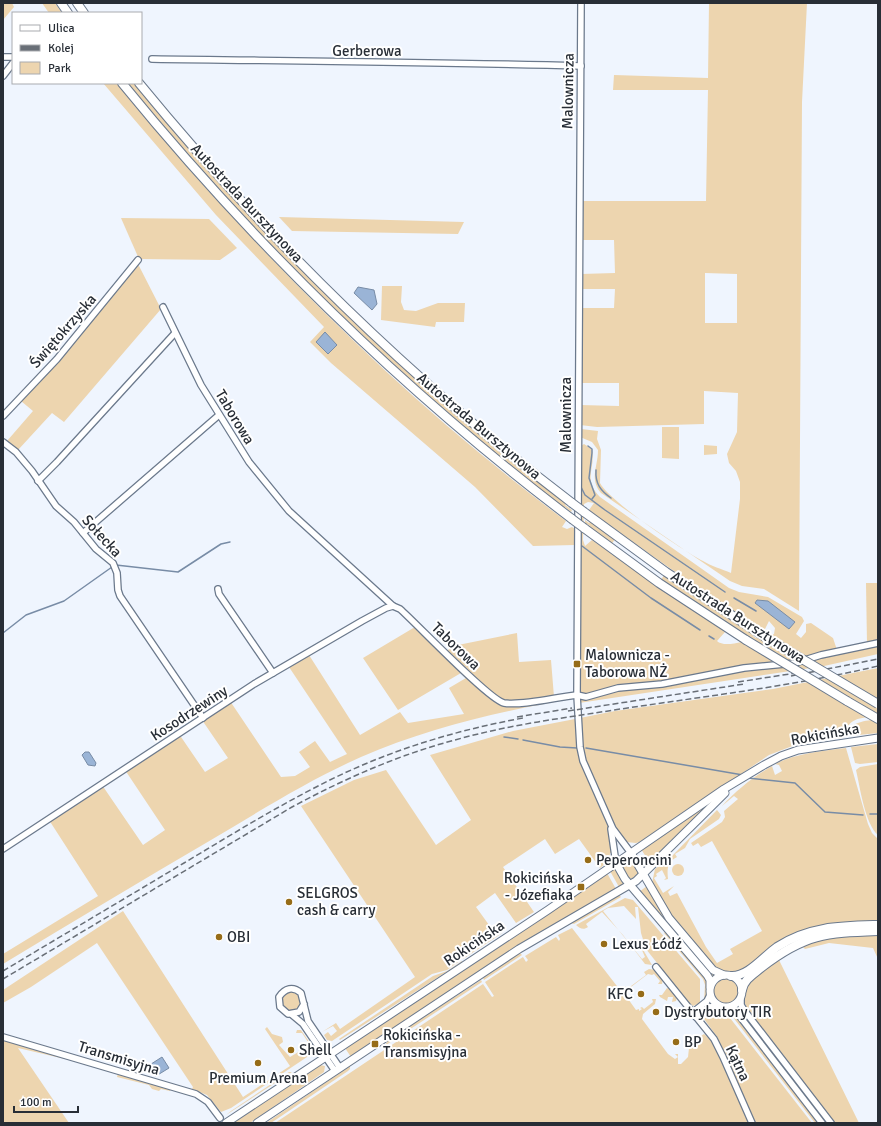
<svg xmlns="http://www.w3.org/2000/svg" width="881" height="1126" font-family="Signika,sans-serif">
<rect width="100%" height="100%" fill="#eff5fe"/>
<g fill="#edd5af" fill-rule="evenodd">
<polygon points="3,3 12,3 14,7 3,20"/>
<polygon points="42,3 55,3 62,13 49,13"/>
<path d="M709,3H807L802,102L799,611L764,589L742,586L730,581L601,493C589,479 598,467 598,450L592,442L580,437V430L581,429L598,431L597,439L601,450L600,483C609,501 682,550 703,561C711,566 722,569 731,573L740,499V482L736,471L729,463L727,454L737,432L738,393L704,391V424L597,427L580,425V405L619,406V383H580L581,308H614L615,289H581V274L615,273L614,240H581L582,201H706L708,90H613L614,75L708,78ZM705,273L737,274V323H705Z"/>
<path d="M103,83H117C249,245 398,396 566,521L562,527L567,529L572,527L575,529V545L533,546L475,487L331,363L310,342L324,327L216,215Z"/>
<polygon points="126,83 136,83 296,263 567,503 565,505 572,510 571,512 565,507 563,509 461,427 319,297 208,180"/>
<polygon points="279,217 464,222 458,234 292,231"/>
<polygon points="121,218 209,219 237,248 220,260 139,259"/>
<polygon points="138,264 161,309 64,422 52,413 18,450 7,441 33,411 21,401 60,359"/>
<polygon points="382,286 402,286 401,302 404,310 416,311 438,303 465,303 464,322 436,322 435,327 381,320"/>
<polygon points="662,427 679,427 679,459 662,458"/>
<path d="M584,444L592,449C596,469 582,479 600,497L729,588L739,592L768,597L802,617L804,621L796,634L801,638L806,632V624L811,623L833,638L837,650L789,662L579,695L581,446ZM588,502L594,503L589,510C646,552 704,593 764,631L769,621L775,628L774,634L756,638L753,636L754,633L665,574L660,581L744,637L754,639C745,641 724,648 717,641L725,632L592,540L585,546L583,540L584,504Z"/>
<polygon points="704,445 717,446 717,454 704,455"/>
<polygon points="585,520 589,523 591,521 615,539 611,545 589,529 590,526 585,523"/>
<polygon points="866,583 878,583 878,642 867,644"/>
<path d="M415,627L493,700L500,704L572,699C500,711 428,728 361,757C309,780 260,811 211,840C141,881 72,922 3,964V954L98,896L49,820L102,785L143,845L165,830L125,770L179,734L205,772L228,758L202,720L230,701L281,777L295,776L310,767L299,752L315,741L330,762L347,754L289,667L309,655L360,735L400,712L408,723L464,714L449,688L466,678L461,673L398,710L363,658Z"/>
<polygon points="517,633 519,662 551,660 554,697 506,702 496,697 448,652 448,650 453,646"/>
<polygon points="878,645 878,654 824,666 579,703 579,698 611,691 829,656"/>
<path d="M878,668V716C859,719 848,716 844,738L808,740L769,755L642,841L636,843L626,842L618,834L587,765L582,750L580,718L615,711L773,689Z"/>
<polygon points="575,719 579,757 608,825 613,852 610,853 609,861 600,868 579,839 555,854 545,839 503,867 534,912 516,923 495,893 476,907 497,936 504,932 463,959 462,957 460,958 461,960 447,970 432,974 332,1041 327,1040 324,1035 328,1032 331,1036 337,1031 333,1026 322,1032 336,1023 340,1029 415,977 301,806 354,780 386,770 436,845 471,820 430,755 513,731"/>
<path d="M878,719V733L850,736C847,721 867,721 878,719Z"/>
<polygon points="878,744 878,762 860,764 855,763 851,747"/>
<path d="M846,748L868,824L872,833L878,839V922L774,946L740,972H721L716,970L674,920L652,883L655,869L673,855L717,810L721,815L719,819L690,839L685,848L675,854L677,857C667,862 667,869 668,879L664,880L666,878L662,870L656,874L657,876L654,878L663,893L674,886L668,892L670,896L677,893L706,947L717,963L733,954L730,949L762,931L712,841L701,847L698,843L693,846L691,843L722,822L725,817L724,811L738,799L734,796L722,806C737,790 753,777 772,766L775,775L782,771L779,765L775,764C797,753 822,751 846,748Z"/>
<path d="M878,764V835C865,824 860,787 856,770L860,767Z"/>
<polygon points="705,806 706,807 650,863 641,849"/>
<polygon points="628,859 632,859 639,873 633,878 629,879 621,865"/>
<circle cx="678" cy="870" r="6"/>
<polygon points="615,868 624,884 619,887 610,871"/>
<polygon points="607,873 616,889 535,935 351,1057 345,1048"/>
<polygon points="647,886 666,918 715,975 711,978 639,892"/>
<polygon points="619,895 621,897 574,924 571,923"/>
<path d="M625,898L633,900L700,979V1003L693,1006L687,1001L646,949L641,933L638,907H635L636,919L624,906L608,908L603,911L642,959L645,957L638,941L652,965L645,964L623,935L602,912L586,924L588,927C584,930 580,929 576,925Z"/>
<polygon points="123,911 243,1097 290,1066 265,1029 267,1027 272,1034 282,1037 283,1042 279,1045 290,1057 310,1045 302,1033 296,1033 297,1030 301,1030 314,1049 313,1053 231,1108 221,1112 207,1095 192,1089 193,1087 97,943 31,987 3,1003 3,990"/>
<polygon points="572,928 620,990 622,989 624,991 626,989 625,986 627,989 646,975 644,972 649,969 655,970 663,979 662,984 658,984 660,981 654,974 652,975 648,974 627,990 626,996 636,1010 639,1009 639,1011 642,1009 640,1008 642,1007 644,1009 653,1002 652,999 656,999 655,1004 643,1014 642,1019 668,1054 675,1059 678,1057 675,1054 678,1054 678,1064 681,1064 688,1057 689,1048 699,1040 701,1036 704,1034 714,1043 750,1123 275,1123 483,984 492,997 494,996 485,982 523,957 526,962 528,960 525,956 556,937 559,941 560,939 558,935"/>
<path d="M665,932C674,940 702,969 706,979C708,984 707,996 704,1001L705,985L703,979L664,933Z"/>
<polygon points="878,934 878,959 873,948 829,943 805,949 802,946 779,960 859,1123 835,1123 746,1007 744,1000 748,983 793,949 826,937"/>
<polygon points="520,953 522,955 484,980 483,978"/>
<polygon points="462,961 462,962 340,1040 339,1039 433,976 447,971"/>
<circle cx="726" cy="991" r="13"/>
<polygon points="481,980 482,982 383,1047 390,1039"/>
<polygon points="667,988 670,989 677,997 676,1001 672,1002 673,997 668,997 667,1001 660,997 659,995 662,995"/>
<circle cx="291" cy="1001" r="10"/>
<polygon points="739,1005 774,1055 828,1123 824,1123 735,1008"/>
<polygon points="715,1008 734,1014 818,1123 815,1123 732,1016 711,1009"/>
<polygon points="708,1012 730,1018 812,1123 753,1123 716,1040 718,1038 704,1019 704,1014"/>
<polygon points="3,1039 63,1056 65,1059 18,1048 69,1123 3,1123"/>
<polygon points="320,1065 325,1066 324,1072 250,1123 233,1123"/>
<polygon points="350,1066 350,1069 348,1071 271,1123 266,1123"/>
<polygon points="289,1072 292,1072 226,1115 231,1111"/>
<polygon points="118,1073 171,1089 170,1091 161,1089 159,1091 152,1089 149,1085 117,1077"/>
</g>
<g fill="#9ab4d6" stroke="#788ca6">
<polygon points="358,287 374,290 377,304 372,310 354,293"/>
<polygon points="325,332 337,345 328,354 316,342"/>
<polygon points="757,600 768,601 795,622 789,629 755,603"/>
<polygon points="85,752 89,752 96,763 95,766 88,765 82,755"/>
<polygon points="162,1057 169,1068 156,1076 154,1075 148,1066"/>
</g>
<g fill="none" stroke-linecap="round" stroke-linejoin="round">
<g stroke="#788ca6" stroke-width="1.5">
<polyline points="588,446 592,449 592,453 589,478 595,495 592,499"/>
<path d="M596,470C595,484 601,491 611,498"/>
<polyline points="581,487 585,495 605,510 725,592"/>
<polyline points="582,546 651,598 700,630"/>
<polyline points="116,565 178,572 221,544 230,542"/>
<polyline points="734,598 756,611"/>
<polyline points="3,633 26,615 64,601 112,567"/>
<polyline points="709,636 714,639"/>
<polyline points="504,737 518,739"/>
<polyline points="523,740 560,747 577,748"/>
<polyline points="586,748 743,775"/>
<polyline points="748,778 795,783 825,812 863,815"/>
<polyline points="870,814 878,814"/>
</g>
<g stroke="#6b798c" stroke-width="8">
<g id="minor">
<polyline points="581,3 577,695 580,747 583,761 613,829 631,853"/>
<polyline points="3,57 13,57"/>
<path d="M152,59C295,61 438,62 581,66"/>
<polyline points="3,76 13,63"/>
<path d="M163,307L201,385L249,462L289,511L393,606L400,609C417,624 489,700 504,703C522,706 557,697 577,695L586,697L618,688L662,684L744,668L795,663L821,655L878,643"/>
<polyline points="3,416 57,359 138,260"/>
<polyline points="3,442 16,452 32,471 56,506 74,522 96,549 113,563 117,573 118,590 120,596 203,718"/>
<polyline points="38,481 57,462 175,333"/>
<polyline points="83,533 219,415"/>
<polyline points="218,589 219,594 273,673"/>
<polyline points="611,829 616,863"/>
<polyline points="3,849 254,684 362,621 386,608 393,606"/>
<polyline points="656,967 714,1039 723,1057 752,1123"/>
<polyline points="741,997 741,1005 744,1010 831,1123"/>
<path d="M304,1004L299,1012L288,1014L280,1007L279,997C285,988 293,986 301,993L308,1021L340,1068"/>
<polyline points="727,1008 738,1014 822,1123"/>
<polyline points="692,1013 707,1001 710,995"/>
<polyline points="291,1014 303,1024 335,1071"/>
<polyline points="696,1017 709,1007 719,1006"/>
<polyline points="3,1037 196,1094 208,1102 220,1118"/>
</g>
</g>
<g stroke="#6b798c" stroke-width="9">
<g id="major">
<polyline points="631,853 669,918 713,970 724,975"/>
<polyline points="616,863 625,879 707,975 710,980 710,987"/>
<circle cx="726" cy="991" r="16"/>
<polyline points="226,1123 548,910 724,789 764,765 781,756 798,750 878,738"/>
<polyline points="257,1123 519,949 636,881 725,793"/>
</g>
</g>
<g stroke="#6b798c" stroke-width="10">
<g id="highway">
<polyline points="61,3 68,13"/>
<polyline points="77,3 84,13"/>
<path d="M122,83C255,246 405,392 572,519"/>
<path d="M139,83C267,239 411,380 572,503"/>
<polyline points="584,512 666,572 765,637"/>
<polyline points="584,528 659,583 746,640"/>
<polyline points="847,701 878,719"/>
<path d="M731,976C748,977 764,956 777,947C809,926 842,926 878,925"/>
<path d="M742,990C744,979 754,974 762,967C805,934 825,933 878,931"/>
</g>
</g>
<use href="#minor" stroke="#fff" stroke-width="5.5"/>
<use href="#major" stroke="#fff" stroke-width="7"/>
<use href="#highway" stroke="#fff" stroke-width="8"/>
<g stroke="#696f77" stroke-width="1.5" stroke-dasharray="6 3" stroke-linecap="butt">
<polyline points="791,676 878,659"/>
<polyline points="738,682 796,673"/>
<polyline points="568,711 744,684"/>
<polyline points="517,717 572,708"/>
<path d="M3,971C63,935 124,899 184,863C229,836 273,809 320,785C384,752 452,731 523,718"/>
<path d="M3,979L292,807C344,779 398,755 455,740C501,727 548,720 595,713C689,698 785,688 878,666"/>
</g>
<g stroke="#6b798c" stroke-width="10" stroke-linecap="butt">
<g id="highway-bridge">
<polyline points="572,503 584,512"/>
<polyline points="572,519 584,528"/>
<polyline points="765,637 878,704"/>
<polyline points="746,640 847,701"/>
</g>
</g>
<use href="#highway-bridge" stroke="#fff" stroke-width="8"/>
</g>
<g fill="#966c18" stroke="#fff" stroke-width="1.5">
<rect x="573" y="660" width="8" height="8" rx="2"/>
<circle cx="588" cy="860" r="4"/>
<rect x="577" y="883" width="8" height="8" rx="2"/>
<circle cx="289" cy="902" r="4"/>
<circle cx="219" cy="937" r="4"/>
<circle cx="604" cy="944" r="4"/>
<circle cx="641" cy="994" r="4"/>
<circle cx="656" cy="1012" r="4"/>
<circle cx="676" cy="1042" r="4"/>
<rect x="371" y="1040" width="8" height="8" rx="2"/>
<circle cx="291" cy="1050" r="4"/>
<circle cx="258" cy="1063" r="4"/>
</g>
<g text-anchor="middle" stroke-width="4" stroke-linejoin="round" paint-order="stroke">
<g font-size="15" fill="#282e36" stroke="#fff">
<text x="367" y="56">Gerberowa</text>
<text transform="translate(568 91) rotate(-89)" y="5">Malownicza</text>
<text transform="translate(247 203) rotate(47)" y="5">Autostrada Bursztynowa</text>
<text transform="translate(63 331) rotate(-49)" y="5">Świętokrzyska</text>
<text transform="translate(566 415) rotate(-90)" y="5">Malownicza</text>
<text transform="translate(235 417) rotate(59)" y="5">Taborowa</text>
<text transform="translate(479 426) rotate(40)" y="5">Autostrada Bursztynowa</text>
<text transform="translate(102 536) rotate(48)" y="5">Sołecka</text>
<text transform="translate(738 617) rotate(33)" y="5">Autostrada Bursztynowa</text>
<text transform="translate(456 646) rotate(44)" y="5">Taborowa</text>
<text transform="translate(189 713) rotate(-33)" y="5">Kosodrzewiny</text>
<text transform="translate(825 734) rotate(-10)" y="5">Rokicińska</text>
<text transform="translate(474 943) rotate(-34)" y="5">Rokicińska</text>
<text transform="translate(119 1058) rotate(17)" y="5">Transmisyjna</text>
<text transform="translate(738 1063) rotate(65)" y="5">Kątna</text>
</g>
<g font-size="15" fill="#282e36" stroke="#fff" text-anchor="start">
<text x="585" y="660">Malownicza -<tspan x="585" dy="17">Taborowa NŻ</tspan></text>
<text x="596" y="865">Peperoncini</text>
<text x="573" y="883" text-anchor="end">Rokicińska<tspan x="573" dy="17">- Józefiaka</tspan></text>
<text x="297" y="898">SELGROS<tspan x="297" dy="17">cash &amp; carry</tspan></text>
<text x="227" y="942">OBI</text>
<text x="612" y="949">Lexus Łódź</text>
<text x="633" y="999" text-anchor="end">KFC</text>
<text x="664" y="1017">Dystrybutory TIR</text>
<text x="383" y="1040">Rokicińska -<tspan x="383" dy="17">Transmisyjna</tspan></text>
<text x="684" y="1047">BP</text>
<text x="299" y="1055">Shell</text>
<text x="258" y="1083" text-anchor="middle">Premium Arena</text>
</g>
</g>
<rect width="881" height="1126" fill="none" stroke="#282e36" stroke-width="8"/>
<rect x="12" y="12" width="130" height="72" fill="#ffffff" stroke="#a9abaf"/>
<rect x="20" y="25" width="20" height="6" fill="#ffffff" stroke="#a9abaf"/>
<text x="48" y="32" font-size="12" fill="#282e36">Ulica</text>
<rect x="20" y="45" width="20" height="6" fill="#696f77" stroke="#a9abaf"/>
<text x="48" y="52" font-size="12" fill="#282e36">Kolej</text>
<rect x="20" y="62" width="20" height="12" fill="#edd5af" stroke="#a9abaf"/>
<text x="48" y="72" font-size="12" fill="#282e36">Park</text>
<path d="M14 1106v6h64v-6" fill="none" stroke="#282e36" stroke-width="2"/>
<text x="20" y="1106" font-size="12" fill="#282e36" stroke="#ffffff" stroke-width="3" paint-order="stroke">100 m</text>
</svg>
